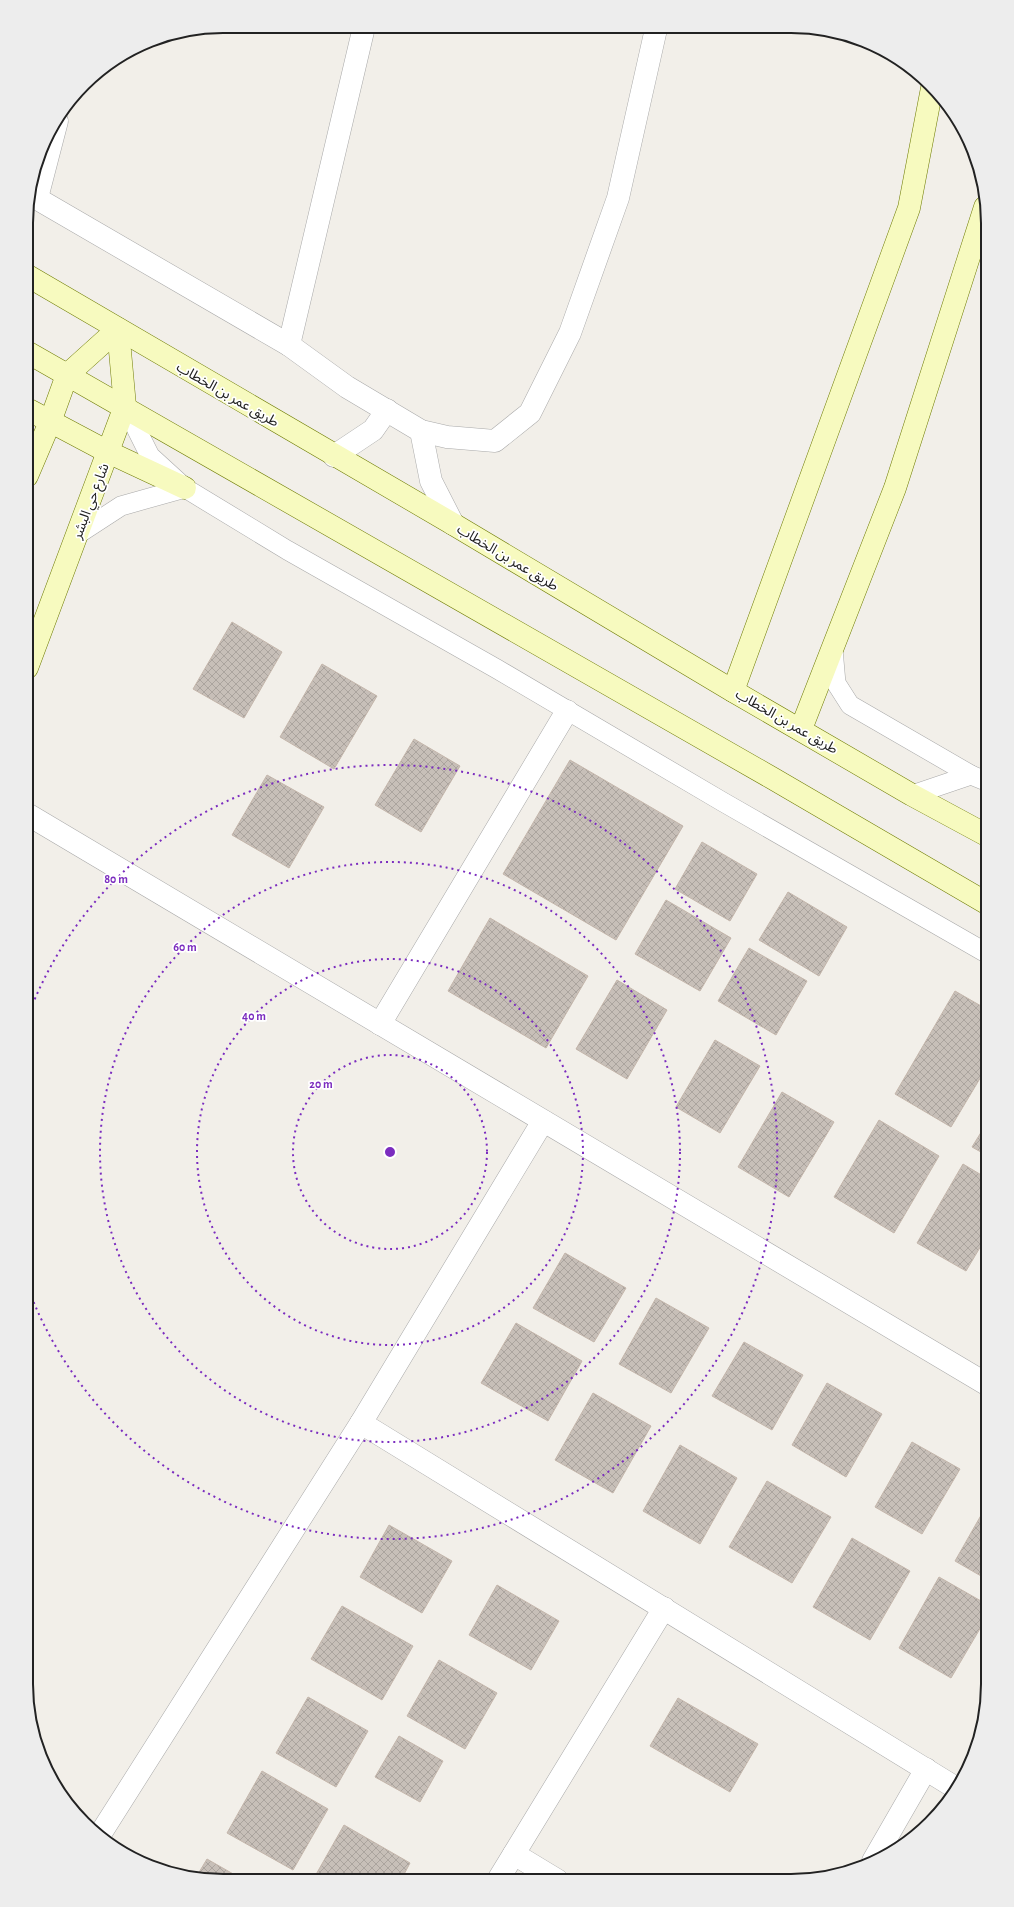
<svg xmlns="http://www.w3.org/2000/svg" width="1014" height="1907" font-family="'Alegreya Sans','Noto Sans Arabic',sans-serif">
<defs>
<pattern id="building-cross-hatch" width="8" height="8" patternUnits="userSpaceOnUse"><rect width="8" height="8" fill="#c7bfb8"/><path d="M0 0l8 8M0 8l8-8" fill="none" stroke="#aba49e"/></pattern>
</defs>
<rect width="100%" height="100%" fill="#f2efe9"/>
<g fill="url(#building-cross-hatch)" stroke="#c4b6ab">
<polygon points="232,622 282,652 244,718 193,689"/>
<polygon points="322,664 377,696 334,769 280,737"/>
<polygon points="414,739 460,766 421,832 375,805"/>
<polygon points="570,760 683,826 616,940 503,874"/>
<polygon points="267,775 324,807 289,868 232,835"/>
<polygon points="702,842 757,874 730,921 675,889"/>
<polygon points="788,892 847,927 819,976 759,940"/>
<polygon points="666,900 731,938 700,991 635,954"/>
<polygon points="490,918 588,976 546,1048 448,991"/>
<polygon points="749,948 807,981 776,1035 718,1001"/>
<polygon points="617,980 667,1010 627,1079 576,1049"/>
<polygon points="955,991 988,1010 988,1065 951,1127 895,1094"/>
<polygon points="715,1040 760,1066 720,1133 676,1107"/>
<polygon points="782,1092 834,1122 789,1197 738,1167"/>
<polygon points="879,1120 939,1156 894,1233 834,1197"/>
<polygon points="988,1121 988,1156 972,1147"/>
<polygon points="963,1164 988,1179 988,1234 966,1271 917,1243"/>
<polygon points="565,1253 626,1288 594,1342 533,1308"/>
<polygon points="656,1298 709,1328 671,1393 619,1364"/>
<polygon points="516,1323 582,1361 548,1421 481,1383"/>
<polygon points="744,1342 803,1375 772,1430 712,1396"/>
<polygon points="827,1383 882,1414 846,1477 792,1445"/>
<polygon points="593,1393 651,1426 613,1493 555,1460"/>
<polygon points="912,1442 960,1469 922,1534 875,1507"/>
<polygon points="680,1445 737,1478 700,1544 643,1511"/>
<polygon points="767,1481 831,1517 792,1583 729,1547"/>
<polygon points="988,1503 988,1580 955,1561"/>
<polygon points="389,1525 452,1561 422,1613 360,1577"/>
<polygon points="852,1538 910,1571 870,1640 813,1607"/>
<polygon points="939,1577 988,1605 988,1615 951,1678 899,1648"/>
<polygon points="497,1585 559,1621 531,1670 469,1635"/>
<polygon points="342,1606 413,1646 382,1700 311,1659"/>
<polygon points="439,1660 497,1693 465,1749 407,1716"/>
<polygon points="308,1697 368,1731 336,1787 276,1753"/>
<polygon points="678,1698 758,1744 730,1792 650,1746"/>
<polygon points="399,1736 443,1761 420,1802 375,1777"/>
<polygon points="262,1771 328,1809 293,1870 227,1833"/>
<polygon points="344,1825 410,1863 401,1880 317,1880 314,1878"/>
<polygon points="207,1859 242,1879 195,1879"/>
</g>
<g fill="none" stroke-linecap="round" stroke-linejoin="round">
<g stroke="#a9a9a9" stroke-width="20">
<g id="lane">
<polyline points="125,406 150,456 185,488 287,550 497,669 723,802 988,954"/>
<polyline points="78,534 121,506 185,488"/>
<polyline points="833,649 836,683 850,705 971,775 988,782"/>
<polyline points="912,795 971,775"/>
</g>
</g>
<g stroke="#a9a9a9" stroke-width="23">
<g id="street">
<polyline points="29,194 289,345 347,387 421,431 447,437 495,441 530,413 570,333 618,198 656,29"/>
<polyline points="37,198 57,121"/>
<polyline points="289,345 364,27"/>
<polyline points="421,431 431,481 453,524"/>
<polyline points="334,456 373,430 387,410"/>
<polyline points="27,814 988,1385"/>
<polyline points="380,1024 567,711"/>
<polyline points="361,1423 956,1788"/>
<polyline points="99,1836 361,1423 543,1121"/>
<polyline points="514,1854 557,1880"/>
<polyline points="873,1861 926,1769"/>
<polyline points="498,1880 664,1608"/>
</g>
</g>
<g stroke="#707d05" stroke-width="23">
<g id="secondary">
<polyline points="28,276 453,524 733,691 912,795 988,836"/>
<polyline points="27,352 772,778 988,904"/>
<polyline points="27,409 108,452 185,488"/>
<polyline points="27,476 50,422 67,375 118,329"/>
<polyline points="27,668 125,406 118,329"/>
<polyline points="733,691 909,208 932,88"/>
<polyline points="801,729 895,488 985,207"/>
</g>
</g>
<use href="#lane" stroke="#fff" stroke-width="19"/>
<use href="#street" stroke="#fff" stroke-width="22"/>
<use href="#secondary" stroke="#f7fabf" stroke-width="22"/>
</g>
<g fill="none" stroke="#7b2cbf" stroke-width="2" stroke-dasharray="2 4">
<circle cx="390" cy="1152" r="97"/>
<circle cx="390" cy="1152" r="193"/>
<circle cx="390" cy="1152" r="290"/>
<path d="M28 1016A387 387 0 1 1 28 1288"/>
</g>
<g text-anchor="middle" stroke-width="3.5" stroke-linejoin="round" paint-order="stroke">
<g font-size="14" fill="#222" stroke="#fff">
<text transform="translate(228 394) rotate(30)" y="5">طريق عمر بن الخطاب</text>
<text transform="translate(90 501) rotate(-69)" y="5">شارع حي البشر</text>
<text transform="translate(508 557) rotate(31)" y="5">طريق عمر بن الخطاب</text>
<text transform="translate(787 721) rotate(30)" y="5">طريق عمر بن الخطاب</text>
</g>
</g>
<path d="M0 0H1014V1907H0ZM223 33H791A190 190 0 0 1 981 223V1684A190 190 0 0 1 791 1874H223A190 190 0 0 1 33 1684V223A190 190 0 0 1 223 33Z" fill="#ededed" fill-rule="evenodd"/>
<path fill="none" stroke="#222" stroke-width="2" d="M223 33H791A190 190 0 0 1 981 223V1684A190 190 0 0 1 791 1874H223A190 190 0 0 1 33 1684V223A190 190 0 0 1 223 33Z"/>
<circle cx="390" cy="1152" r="6" fill="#7b2cbf" stroke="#fff" stroke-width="2"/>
<g font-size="12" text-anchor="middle" font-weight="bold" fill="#7b2cbf" stroke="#fff" stroke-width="3.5" stroke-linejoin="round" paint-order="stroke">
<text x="116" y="883">80 m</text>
<text x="185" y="951">60 m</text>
<text x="254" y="1020">40 m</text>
<text x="321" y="1088">20 m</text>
</g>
</svg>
